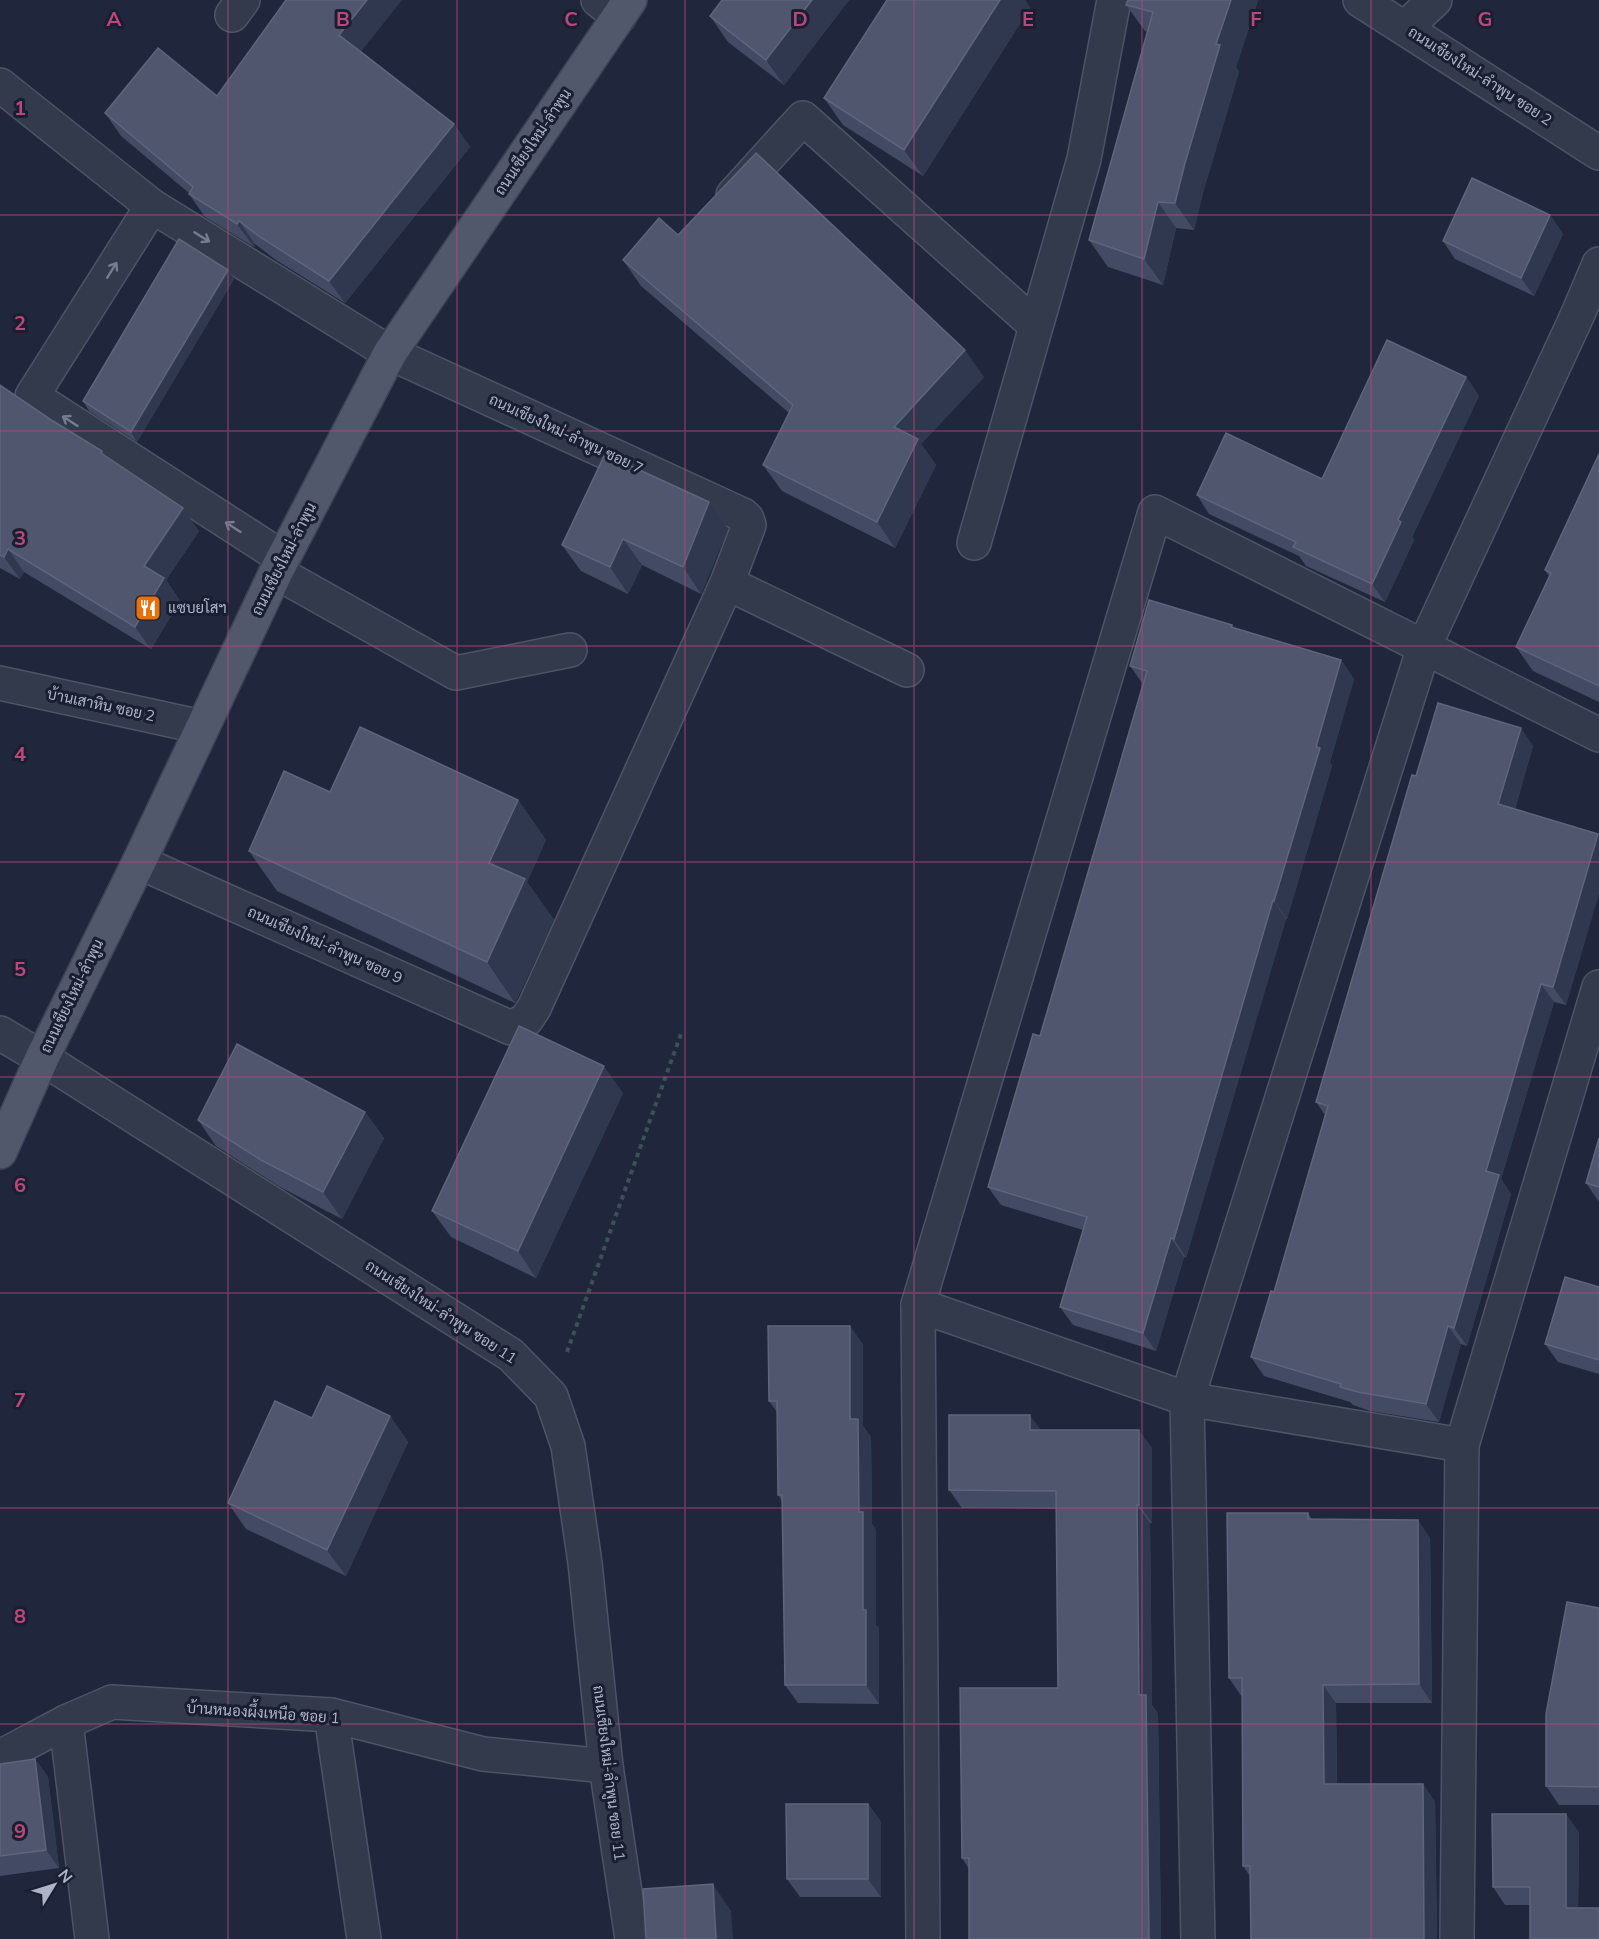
<svg xmlns="http://www.w3.org/2000/svg" width="1599" height="1939" font-family="Mulish,Sarabun,sans-serif">
<rect width="100%" height="100%" fill="#20273c"/>
<g fill="none" stroke-linecap="round" stroke-linejoin="round">
<g stroke="#4e5466" stroke-width="36">
<g id="minor">
<polyline points="598,0 619,17"/>
<polyline points="1360,0 1599,153"/>
<polyline points="232,15 243,0"/>
<polyline points="1405,28 1435,0"/>
<polyline points="0,85 152,206 390,353 743,515 747,519 749,525 727,583 534,1008 526,1020 511,1028 139,862"/>
<polyline points="733,195 803,118 1035,325"/>
<polyline points="152,206 32,396 283,558"/>
<polyline points="974,543 1084,159 1114,0"/>
<polyline points="276,572 456,673 570,650"/>
<polyline points="727,583 907,670"/>
<polyline points="0,683 202,727"/>
<polyline points="0,1033 42,1058 511,1355 551,1396 568,1446 585,1563 606,1766 632,1939"/>
<polyline points="918,1305 1187,1399 1462,1445"/>
<polyline points="331,1715 364,1939"/>
<polyline points="66,1722 92,1939"/>
<polyline points="0,1757 66,1722 112,1702 331,1715 483,1754 606,1766"/>
<polyline points="923,1939 918,1305 1155,512 1599,735"/>
<polyline points="1198,1939 1187,1399 1424,647 1577,316 1599,264"/>
<polyline points="1457,1939 1462,1445 1599,987"/>
</g>
</g>
<g stroke="#3d4355" stroke-width="36">
<polyline id="major" points="0,1152 42,1058 139,862 276,572 390,353 630,0"/>
</g>
<polyline stroke="#3c5157" stroke-width="4" stroke-dasharray="4.5 4.5" stroke-linecap="butt" points="567,1352 682,1031"/>
<use href="#minor" stroke="#333a4c" stroke-width="33"/>
<use href="#major" stroke="#51586c" stroke-width="33"/>
</g>
<g fill="#434b64">
<polygon points="722,0 849,0 784,85 728,42 710,16"/>
<polygon points="887,0 1025,0 1030,8 923,176 843,125 824,98"/>
<polygon points="1258,0 1236,67 1239,72 1204,189 1194,230 1176,228 1163,285 1108,267 1089,240 1147,32 1145,31 1126,5"/>
<polygon points="361,51 454,124 470,147 345,303 276,260 255,244 254,247 205,217 189,194 189,193 121,136 105,113 217,96"/>
<polygon points="1550,215 1563,234 1534,296 1455,259 1443,241"/>
<polygon points="678,235 984,377 921,444 936,465 895,548 782,491 763,465 789,413 641,286 623,260"/>
<polygon points="228,270 234,279 137,442 89,411 83,401"/>
<polygon points="1466,377 1479,396 1412,537 1414,540 1385,602 1306,566 1299,556 1209,514 1197,495 1322,479"/>
<polygon points="0,385 53,421 102,451 105,456 199,531 166,580 180,601 151,649 24,572 20,579 0,568"/>
<polygon points="1599,454 1599,702 1533,671 1516,647 1549,576 1545,570"/>
<polygon points="728,529 701,594 642,565 628,594 581,571 562,545"/>
<polygon points="1232,625 1235,629 1341,660 1354,679 1330,762 1332,766 1287,919 1286,919 1186,1258 1184,1257 1156,1351 1073,1325 1060,1307 1083,1230 1001,1205 988,1187 1040,1036 1143,684 1130,666"/>
<polygon points="1533,746 1515,809 1599,835 1599,893 1566,1005 1554,1002 1501,1179 1511,1194 1467,1346 1461,1344 1439,1422 1370,1411 1353,1405 1350,1402 1264,1376 1251,1357 1274,1292 1325,1115 1316,1102 1416,776"/>
<polygon points="330,792 518,800 546,840 527,882 554,920 515,1003 277,891 249,851"/>
<polygon points="623,1093 536,1278 451,1237 432,1211"/>
<polygon points="365,1112 384,1138 342,1219 280,1187 216,1146 198,1120"/>
<polygon points="1599,1138 1599,1202 1586,1183"/>
<polygon points="1599,1287 1599,1374 1558,1362 1545,1344"/>
<polygon points="863,1344 863,1426 871,1437 872,1524 876,1530 876,1625 879,1628 879,1704 798,1703 785,1685 782,1501 778,1495 777,1412 769,1401"/>
<polygon points="390,1416 408,1442 346,1576 246,1529 228,1503 312,1418"/>
<polygon points="1041,1430 1152,1448 1152,1523 1150,1523 1152,1705 1158,1714 1161,1939 969,1939 969,1869 962,1858 1058,1688 1056,1509 962,1508 949,1490"/>
<polygon points="1308,1513 1312,1519 1430,1538 1432,1703 1336,1703 1337,1784 1423,1784 1435,1802 1437,1939 1251,1939 1250,1876 1243,1866 1242,1697 1229,1678"/>
<polygon points="1599,1608 1599,1805 1559,1805 1546,1786"/>
<polygon points="35,1759 48,1777 59,1868 0,1876 0,1764"/>
<polygon points="868,1804 881,1822 881,1897 800,1897 787,1879"/>
<polygon points="1579,1832 1578,1908 1599,1939 1530,1905 1505,1905 1493,1887"/>
</g>
<g fill="#30384f">
<polygon points="367,0 402,0 356,58 339,35"/>
<polygon points="812,0 849,0 784,85 766,60"/>
<polygon points="1000,0 1025,0 1030,8 923,176 904,150"/>
<polygon points="1231,0 1258,0 1236,67 1239,72 1204,189 1194,230 1175,203 1216,44"/>
<polygon points="454,124 470,147 345,303 329,281"/>
<polygon points="1158,202 1176,228 1163,285 1144,259"/>
<polygon points="1550,215 1563,234 1534,296 1521,278"/>
<polygon points="239,221 255,244 254,247 237,224"/>
<polygon points="228,270 234,279 137,442 131,432"/>
<polygon points="965,350 984,377 921,444 936,465 895,548 877,522 894,427"/>
<polygon points="1466,377 1479,396 1412,537 1414,540 1385,602 1372,584 1398,520"/>
<polygon points="709,502 728,529 701,594 683,567"/>
<polygon points="183,508 199,531 166,580 180,601 151,649 135,627 144,566"/>
<polygon points="623,539 642,565 628,594 610,567"/>
<polygon points="8,549 24,572 20,579 4,557"/>
<polygon points="1341,660 1354,679 1330,762 1332,766 1287,919 1274,901 1316,747"/>
<polygon points="1521,728 1533,746 1511,822 1498,804"/>
<polygon points="518,800 546,840 527,882 554,920 515,1003 487,962 489,863"/>
<polygon points="1598,834 1599,835 1599,893 1566,1005 1553,987"/>
<polygon points="1273,900 1286,919 1186,1258 1174,1239"/>
<polygon points="1541,984 1554,1002 1501,1179 1511,1194 1467,1346 1454,1328 1486,1171"/>
<polygon points="604,1066 623,1093 536,1278 518,1251"/>
<polygon points="365,1112 384,1138 342,1219 323,1192"/>
<polygon points="1171,1238 1184,1257 1156,1351 1143,1333"/>
<polygon points="850,1326 863,1344 863,1426 871,1437 872,1524 876,1530 876,1625 879,1628 879,1704 866,1685 859,1512 850,1419"/>
<polygon points="1448,1326 1461,1344 1439,1422 1426,1404"/>
<polygon points="1030,1415 1043,1433 1030,1430"/>
<polygon points="390,1416 408,1442 346,1576 327,1550"/>
<polygon points="1139,1430 1152,1448 1152,1523 1139,1505"/>
<polygon points="1137,1505 1150,1523 1152,1705 1158,1714 1161,1939 1149,1939 1139,1695"/>
<polygon points="1418,1520 1430,1538 1432,1703 1419,1684"/>
<polygon points="1323,1685 1336,1703 1337,1802 1324,1784"/>
<polygon points="35,1759 48,1777 59,1868 46,1850"/>
<polygon points="1423,1784 1435,1802 1437,1939 1424,1939"/>
<polygon points="868,1804 881,1822 881,1897 868,1879"/>
<polygon points="1566,1814 1579,1832 1578,1926 1566,1908"/>
<polygon points="713,1884 731,1911 733,1939 716,1939"/>
</g>
<g fill="#4f566e" stroke="#5e657c" stroke-width="1.5">
<polygon points="286,0 367,0 339,35 454,124 329,281 260,237 239,221 237,224 189,194 193,187 105,113 158,48 217,96"/>
<polygon points="722,0 812,0 766,60 710,16"/>
<polygon points="887,0 1000,0 904,150 824,98"/>
<polygon points="1128,0 1231,0 1216,44 1220,45 1185,163 1175,203 1158,202 1144,259 1089,240 1153,12 1126,5"/>
<polygon points="756,153 965,350 894,427 918,439 877,522 763,465 793,405 623,260 659,218 678,235"/>
<polygon points="1472,178 1550,215 1521,278 1443,241"/>
<polygon points="179,239 228,270 131,432 83,401"/>
<polygon points="1387,340 1466,377 1398,520 1401,522 1372,584 1293,547 1296,542 1197,495 1226,433 1322,479"/>
<polygon points="0,385 53,421 102,451 101,453 183,508 144,566 164,578 135,627 8,549 4,557 0,555"/>
<polygon points="605,454 709,502 683,567 623,539 610,567 562,545"/>
<polygon points="1599,454 1599,686 1516,647 1551,573 1545,570"/>
<polygon points="1149,600 1232,625 1231,627 1341,660 1316,747 1320,748 1274,901 1273,900 1174,1239 1171,1238 1143,1333 1060,1307 1087,1217 988,1187 1033,1034 1040,1036 1147,671 1130,666"/>
<polygon points="1438,703 1521,728 1498,804 1598,834 1553,987 1541,984 1486,1171 1499,1175 1454,1328 1448,1326 1426,1404 1358,1392 1340,1387 1341,1384 1251,1357 1271,1291 1274,1292 1328,1106 1316,1102 1412,775 1416,776"/>
<polygon points="360,727 518,800 489,863 525,879 487,962 249,851 284,771 330,792"/>
<polygon points="519,1026 604,1066 518,1251 432,1211"/>
<polygon points="237,1044 365,1112 323,1192 261,1160 198,1120"/>
<polygon points="1599,1138 1599,1187 1586,1183"/>
<polygon points="1565,1277 1599,1287 1599,1360 1545,1344"/>
<polygon points="768,1326 850,1326 850,1419 858,1419 859,1512 863,1512 863,1610 866,1610 866,1685 785,1685 782,1495 778,1495 777,1401 769,1401"/>
<polygon points="327,1386 390,1416 327,1550 228,1503 275,1401 312,1418"/>
<polygon points="949,1415 1030,1415 1030,1430 1139,1430 1139,1505 1137,1505 1139,1695 1146,1695 1149,1939 969,1939 969,1858 962,1858 960,1688 1058,1688 1056,1491 949,1490"/>
<polygon points="1227,1513 1308,1513 1308,1519 1418,1520 1419,1684 1323,1685 1324,1784 1423,1784 1424,1939 1251,1939 1250,1866 1243,1866 1242,1678 1229,1678"/>
<polygon points="1567,1602 1599,1608 1599,1787 1546,1786 1546,1714"/>
<polygon points="35,1759 46,1850 0,1856 0,1764"/>
<polygon points="786,1804 868,1804 868,1879 787,1879"/>
<polygon points="1492,1814 1566,1814 1566,1908 1599,1908 1599,1939 1530,1939 1530,1887 1493,1887"/>
<polygon points="713,1884 716,1939 646,1939 643,1889"/>
</g>
<defs><path id="oneway-shaft" d="M-6 0H5M1.5-3L5.5 0L1.5 3" fill="none" stroke-width="1.6" stroke-linecap="round" stroke-linejoin="round" transform="scale(1.5)"/></defs>
<g stroke="#777d90">
<use href="#oneway-shaft" transform="translate(202 237) rotate(32)"/>
<use href="#oneway-shaft" transform="translate(112 270) rotate(-58)"/>
<use href="#oneway-shaft" transform="translate(70 421) rotate(-147)"/>
<use href="#oneway-shaft" transform="translate(233 527) rotate(-147)"/>
</g>
<path fill="none" stroke="#bc477c" stroke-width="1.5" stroke-opacity="0.55" d="M228,0V1939M457,0V1939M685,0V1939M914,0V1939M1142,0V1939M1371,0V1939M0,215H1599M0,431H1599M0,646H1599M0,862H1599M0,1077H1599M0,1293H1599M0,1508H1599M0,1724H1599"/>
<defs>
<g id="restaurant-square" transform="scale(1.35)"><rect x="-9" y="-9" width="18" height="18" rx="4" fill="#e8710a" stroke="#191f30"/><path d="M-5-6h1v4h1v-4h1v4h1v-4h1v5L-1.5 .5V6h-2V.5L-5-1ZM5-6V6H3V1.5H1.5Q1.5-4 5-6Z" fill="#fff"/></g>
</defs>
<g fill-rule="evenodd">
<use href="#restaurant-square" x="148" y="608"/>
</g>
<g text-anchor="middle" stroke-width="6" stroke-linejoin="round" paint-order="stroke">
<g font-size="15" fill="#aeb4c8" stroke="#191f30">
<text transform="translate(1480 76) rotate(33)" y="5">ถนนเชียงใหม่-ลำพูน ซอย 2</text>
<text transform="translate(533 142) rotate(-56)" y="5">ถนนเชียงใหม่-ลำพูน</text>
<text transform="translate(566 434) rotate(25)" y="5">ถนนเชียงใหม่-ลำพูน ซอย 7</text>
<text transform="translate(284 559) rotate(-63)" y="5">ถนนเชียงใหม่-ลำพูน</text>
<text transform="translate(101 705) rotate(12)" y="5">บ้านเสาหิน ซอย 2</text>
<text transform="translate(325 945) rotate(24)" y="5">ถนนเชียงใหม่-ลำพูน ซอย 9</text>
<text transform="translate(72 996) rotate(-64)" y="5">ถนนเชียงใหม่-ลำพูน</text>
<text transform="translate(441 1312) rotate(33)" y="5">ถนนเชียงใหม่-ลำพูน ซอย 11</text>
<text transform="translate(263 1713) rotate(4)" y="5">บ้านหนองผึ้งเหนือ ซอย 1</text>
<text transform="translate(609 1773) rotate(83)" y="5">ถนนเชียงใหม่-ลำพูน ซอย 11</text>
</g>
<g font-size="15" fill="#aeb4c8" stroke="#191f30" text-anchor="start">
<text x="168" y="613">แซบยโสฯ</text>
</g>
</g>
<g font-size="20" text-anchor="middle" font-weight="bold" fill="#bc477c" stroke="#191f30" stroke-width="6" stroke-linejoin="round" paint-order="stroke">
<text x="114" y="26">A</text>
<text x="343" y="26">B</text>
<text x="571" y="26">C</text>
<text x="800" y="26">D</text>
<text x="1028" y="26">E</text>
<text x="1256" y="26">F</text>
<text x="1485" y="26">G</text>
<text x="20" y="115">1</text>
<text x="20" y="330">2</text>
<text x="20" y="545">3</text>
<text x="20" y="761">4</text>
<text x="20" y="976">5</text>
<text x="20" y="1192">6</text>
<text x="20" y="1407">7</text>
<text x="20" y="1623">8</text>
<text x="20" y="1838">9</text>
</g>
<g transform="translate(54 1885) rotate(52)" stroke="#191f30" stroke-width="4.5" paint-order="stroke">
<path d="M0-4.5L10 22L0 15L-10 22Z" fill="#aeb4c8"/>
<text y="-9" font-size="16" font-weight="bold" text-anchor="middle" fill="#aeb4c8">N</text>
</g>
</svg>
